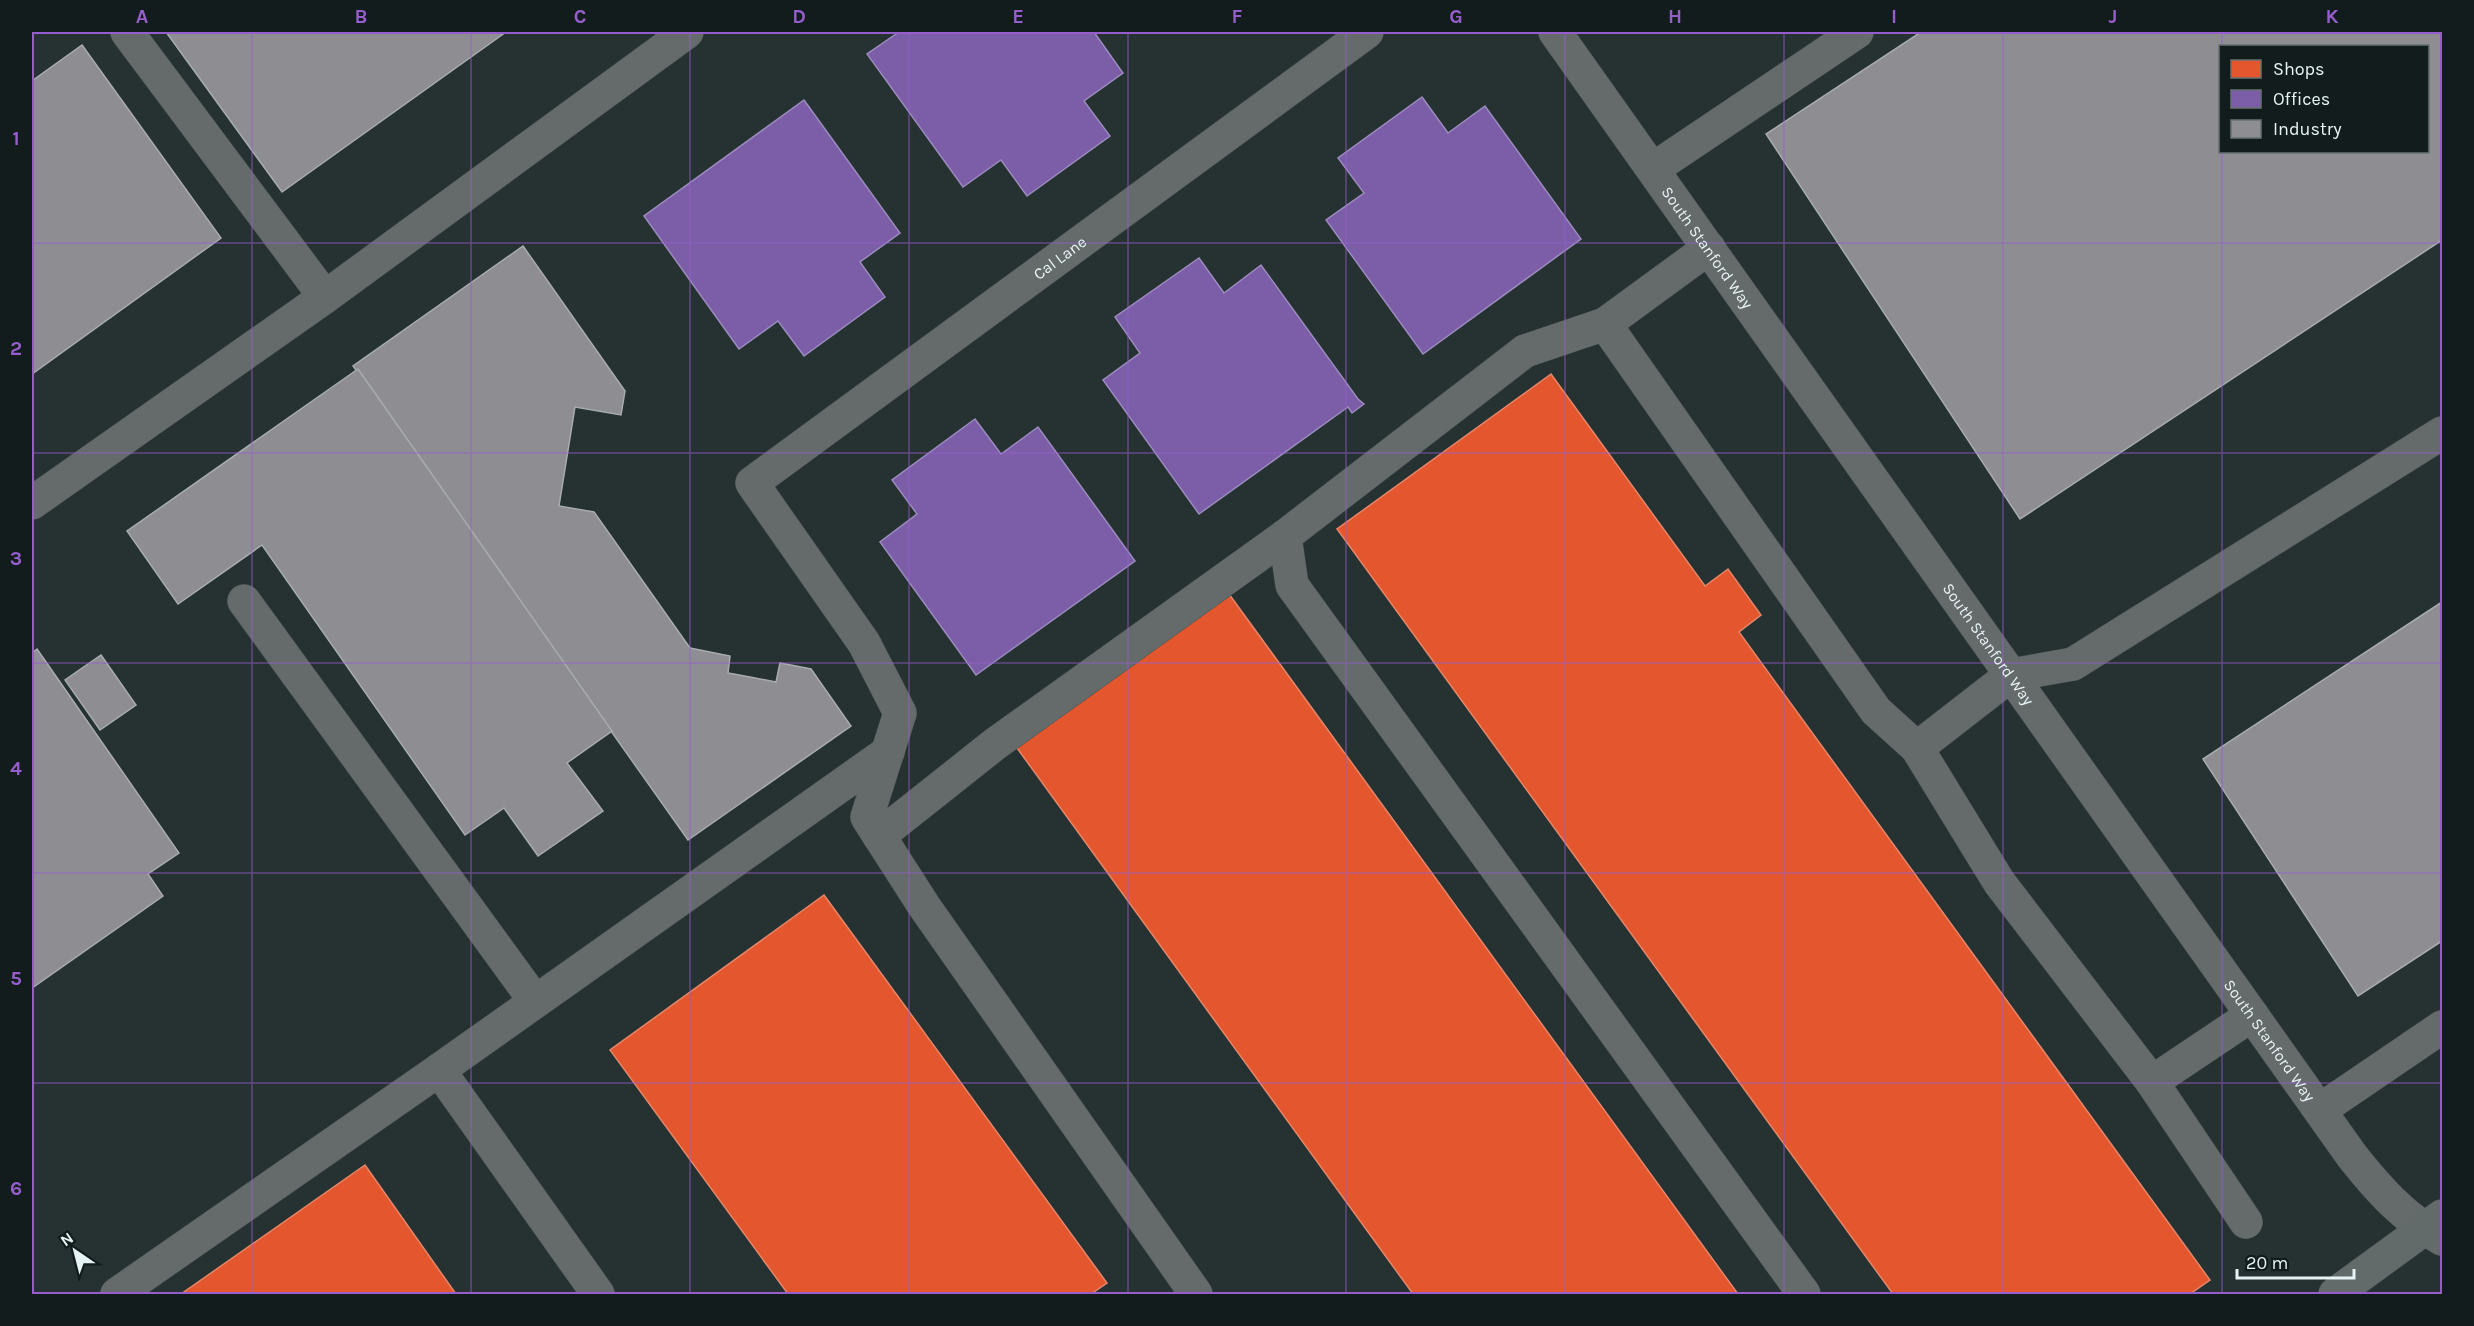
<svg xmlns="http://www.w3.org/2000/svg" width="2474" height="1326" font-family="Karla,sans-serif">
<rect width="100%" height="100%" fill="#263132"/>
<g fill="#e4572e" stroke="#e58669" stroke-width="1.5">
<polygon points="1551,374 1705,586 1728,569 1761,615 1739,632 2210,1280 2190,1294 1893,1294 1337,529"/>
<polygon points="1229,594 1738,1294 1413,1294 1017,748"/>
<polygon points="824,895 1107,1283 1091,1294 788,1294 610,1050"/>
<polygon points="365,1165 456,1294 181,1294"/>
</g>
<g fill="#7b5ea7" stroke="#9b8bbe" stroke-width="1.5">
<polygon points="899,32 1094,32 1123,73 1084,101 1110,136 1027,196 1001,160 963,187 867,54"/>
<polygon points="1422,97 1448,133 1485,106 1581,239 1423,354 1326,220 1364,193 1338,158"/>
<polygon points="804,100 900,233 860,262 885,297 804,356 778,321 739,349 644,216"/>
<polygon points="1199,258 1224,293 1261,265 1358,399 1364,404 1352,413 1348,407 1199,514 1103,380 1140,353 1115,317"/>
<polygon points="975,419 1001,454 1038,427 1135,561 976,675 880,542 917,514 892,480"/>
</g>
<g fill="#8d8d92" stroke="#a8acaf" stroke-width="1.5" fill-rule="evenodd">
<polygon points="166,32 506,32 282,192"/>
<path d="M1921,32H2442V240L2020,519L1766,134ZM2220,46H2428V152H2220Z"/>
<polygon points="82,45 221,238 32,374 32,81"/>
<polygon points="523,246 625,391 621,415 575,407 559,506 594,512 690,648 730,656 728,673 750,677 776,682 780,663 811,669 851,726 688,840 353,366"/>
<polygon points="358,369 612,731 567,763 603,811 538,856 504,808 465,835 262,545 178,604 127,531"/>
<polygon points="2442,602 2442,941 2358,996 2203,759"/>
<polygon points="37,649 179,853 148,874 163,896 32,988 32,653"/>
<polygon points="101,655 136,705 100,730 65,680"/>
</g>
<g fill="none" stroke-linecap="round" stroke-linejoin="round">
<g stroke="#464f50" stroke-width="34">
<g id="minor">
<polyline points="127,32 325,297 687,32"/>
<path id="s1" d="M1555,32L2352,1156C2379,1190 2404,1218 2442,1239"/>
<polyline points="1653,169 1857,32"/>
<polyline points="1605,324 1709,248"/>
<polyline points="32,503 325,297"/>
<polyline points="244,601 535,1001"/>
<polyline points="1917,748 1999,882 2152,1082 2246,1222"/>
<polyline points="879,836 995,744 1285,536"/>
<polyline points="439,1070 598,1294"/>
<polyline points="2152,1082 2252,1015"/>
<polyline points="2320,1110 2442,1027"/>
<polyline points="117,1294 439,1070 888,752"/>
<path id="s2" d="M1196,1294L924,906L867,817L900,713L864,643L752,483L1367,32"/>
<polyline points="1804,1294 1292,585 1285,536 1525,351 1605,324 1876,711 1917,748 2011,675 2073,664 2442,433"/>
</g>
</g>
<g stroke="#464f50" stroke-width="34">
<polyline id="major" points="2335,1294 2442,1216"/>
</g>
<use href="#minor" stroke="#656b6a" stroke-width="33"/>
<use href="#major" stroke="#626a6a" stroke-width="33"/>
</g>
<path fill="none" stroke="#965ecc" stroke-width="1.5" stroke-opacity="0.55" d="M252,32V1294M471,32V1294M690,32V1294M909,32V1294M1128,32V1294M1346,32V1294M1565,32V1294M1784,32V1294M2003,32V1294M2222,32V46M2222,152V1294M32,243H2442M32,453H2442M32,663H2442M32,873H2442M32,1083H2442"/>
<g text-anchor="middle" stroke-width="6" stroke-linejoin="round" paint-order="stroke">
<g font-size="16" fill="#e6f3f4" stroke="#131c1c">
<text dy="6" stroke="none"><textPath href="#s1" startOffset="264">South Stanford Way</textPath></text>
<text dy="6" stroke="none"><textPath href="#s2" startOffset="1344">Cal Lane</textPath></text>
<text dy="6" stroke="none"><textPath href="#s1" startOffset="750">South Stanford Way</textPath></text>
<text dy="6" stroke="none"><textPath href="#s1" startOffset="1236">South Stanford Way</textPath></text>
</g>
</g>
<rect width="2474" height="1326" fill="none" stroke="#131c1c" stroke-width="66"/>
<rect x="2219" y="45" width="210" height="108" fill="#131c1c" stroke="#677272" stroke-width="1.5"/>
<rect x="2231" y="60" width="30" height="18" fill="#e4572e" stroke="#677272" stroke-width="1.5"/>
<text x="2273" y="75" font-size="18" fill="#e6f3f4">Shops</text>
<rect x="2231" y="90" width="30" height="18" fill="#7b5ea7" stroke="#677272" stroke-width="1.5"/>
<text x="2273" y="105" font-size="18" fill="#e6f3f4">Offices</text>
<rect x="2231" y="120" width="30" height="18" fill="#8d8d92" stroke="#677272" stroke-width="1.5"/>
<text x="2273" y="135" font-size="18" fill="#e6f3f4">Industry</text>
<g transform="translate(75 1251) rotate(325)" stroke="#131c1c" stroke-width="4.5" paint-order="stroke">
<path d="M0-4.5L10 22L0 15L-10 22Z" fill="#e6f3f4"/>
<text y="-9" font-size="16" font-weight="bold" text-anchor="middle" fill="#e6f3f4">N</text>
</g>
<path d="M2237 1269v9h117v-9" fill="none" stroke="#e6f3f4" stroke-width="3"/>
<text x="2246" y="1269" font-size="18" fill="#e6f3f4" stroke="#131c1c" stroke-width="4.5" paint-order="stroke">20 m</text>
<rect x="33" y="33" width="2408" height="1260" fill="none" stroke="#965ecc" stroke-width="2"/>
<g font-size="20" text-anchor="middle" font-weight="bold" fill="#965ecc">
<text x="142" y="23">A</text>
<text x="361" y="23">B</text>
<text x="580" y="23">C</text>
<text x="799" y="23">D</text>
<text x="1018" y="23">E</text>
<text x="1237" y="23">F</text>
<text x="1456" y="23">G</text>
<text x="1675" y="23">H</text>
<text x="1894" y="23">I</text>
<text x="2113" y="23">J</text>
<text x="2332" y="23">K</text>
<text x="16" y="145">1</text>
<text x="16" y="355">2</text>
<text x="16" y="565">3</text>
<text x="16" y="775">4</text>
<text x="16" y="985">5</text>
<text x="16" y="1195">6</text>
</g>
</svg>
